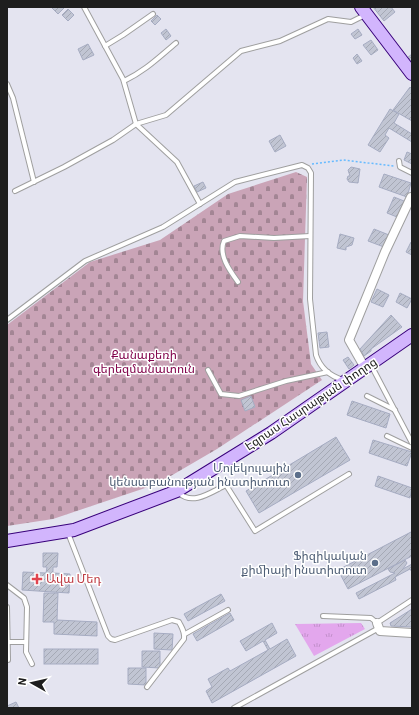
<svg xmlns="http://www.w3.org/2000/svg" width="419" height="715" font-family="Barlow,'Noto Sans Armenian',sans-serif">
<defs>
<pattern id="grass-tufts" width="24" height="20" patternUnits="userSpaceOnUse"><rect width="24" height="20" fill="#e3a7ed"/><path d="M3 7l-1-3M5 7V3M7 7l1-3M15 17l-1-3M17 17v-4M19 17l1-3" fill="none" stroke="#c28fcb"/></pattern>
<pattern id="cemetery-stones" width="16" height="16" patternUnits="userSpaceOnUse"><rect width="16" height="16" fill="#caa4b7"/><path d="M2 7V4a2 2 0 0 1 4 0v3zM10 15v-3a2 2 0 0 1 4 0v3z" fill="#a38594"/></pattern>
<pattern id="building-hatch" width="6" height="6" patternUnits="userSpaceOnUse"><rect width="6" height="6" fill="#c1c5d3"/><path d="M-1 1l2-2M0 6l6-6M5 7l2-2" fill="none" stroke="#a5a9b5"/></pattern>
</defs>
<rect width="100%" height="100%" fill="#e4e4f0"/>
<polygon fill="url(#grass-tufts)" points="361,623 365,629 314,656 295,624"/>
<polygon fill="url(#cemetery-stones)" points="296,172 307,177 303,301 311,364 322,380 217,449 157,484 53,519 7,526 7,325 90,262 160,240 228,194"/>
<g fill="url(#building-hatch)" stroke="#a6acc2">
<polygon points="51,7 65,7 58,14"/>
<polygon points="373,7 391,7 395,12 384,21"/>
<polygon points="68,9 74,15 68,21 62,15"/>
<polygon points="157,15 161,19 155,25 151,21"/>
<polygon points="166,29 171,36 166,40 161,33"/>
<polygon points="358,29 362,35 355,39 351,34"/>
<polygon points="371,40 378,50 371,55 363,45"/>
<polygon points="88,44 94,55 83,60 78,49"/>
<polygon points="357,54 362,61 357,64 353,58"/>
<polygon points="412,54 412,64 407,58"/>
<polygon points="410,87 412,89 412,121 393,110"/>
<polygon points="390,109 399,114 394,123 412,134 412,142 389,128 385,135 389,138 380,152 368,145"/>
<polygon points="280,135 286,146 275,152 269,141"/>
<polygon points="407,152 412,154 412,164 404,160"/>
<polygon points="351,167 360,169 358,183 349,182 347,179 348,176 350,176 348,170"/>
<polygon points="384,174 411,183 407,197 379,187"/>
<polygon points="203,182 206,188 197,192 194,186"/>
<polygon points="394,197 404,201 397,217 387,213"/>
<polygon points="374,229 389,235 384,247 368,241"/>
<polygon points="340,234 354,238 352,245 346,247 346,250 337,248"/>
<polygon points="411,242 412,242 412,255 406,252"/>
<polygon points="377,289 389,295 383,307 371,302"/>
<polygon points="400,293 412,299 407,308 396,302"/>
<polygon points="391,315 402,327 371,349 371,351 364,356 360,349"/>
<polygon points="327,332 329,347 320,348 318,333"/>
<polygon points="348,357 354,365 349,369 343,360"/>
<polygon points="251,396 255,407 245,411 241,400"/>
<polygon points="352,401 390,414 386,428 347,415"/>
<polygon points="336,437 350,460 259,513 246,491"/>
<polygon points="373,440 412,452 407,466 369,453"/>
<polygon points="378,476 412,488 410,498 375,486"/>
<polygon points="411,532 412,534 412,556 348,589 338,570"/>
<polygon points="43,553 58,553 57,567 53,567 53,573 70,574 69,593 22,590 23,572 46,573 47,567 43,567"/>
<polygon points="405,560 407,563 403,569 412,564 412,572 410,569 395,577 396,580 359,599 356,593 395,573 390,572 388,569"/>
<polygon points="44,593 58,593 57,620 97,622 97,636 54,634 54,622 43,622"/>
<polygon points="221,594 225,601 188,621 184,614"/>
<polygon points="412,609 412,627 391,626 390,623"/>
<polygon points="230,613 234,620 197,641 193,634"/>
<polygon points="272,623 277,633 265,640 270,649 287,639 296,656 212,703 206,691 212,687 208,679 228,668 230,671 268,650 263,641 246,651 240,641"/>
<polygon points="154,633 173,634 172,650 154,649"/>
<rect x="44" y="649" width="54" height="15"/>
<polygon points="142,651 160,651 160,668 142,667"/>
<polygon points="128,668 146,668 146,685 128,684"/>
<polygon points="16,702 19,708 7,708 7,706"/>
</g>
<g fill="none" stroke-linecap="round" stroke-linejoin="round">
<g stroke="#9f9f9f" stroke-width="6">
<g id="lane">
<polyline points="84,7 123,79 136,124 177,162 200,204"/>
<polyline points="105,46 123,35 153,14"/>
<path d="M124,81C145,71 158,58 176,43"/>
<polyline points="7,84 13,98 34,182"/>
<polyline points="399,161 400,167 412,173"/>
<polyline points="15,191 64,167 113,140 136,124 166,115 241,51 280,41 328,19 351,22 365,15"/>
<path d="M238,282C230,271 218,255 224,241L240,236L274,238L310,236"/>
<path d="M7,320L85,261L163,227L235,182L302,165L308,168L311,173L310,299L316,355C320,367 330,376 343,380"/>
<polyline points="371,365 412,443"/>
<polyline points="208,370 221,394 239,396 286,381 328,372"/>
<polyline points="367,396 395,410"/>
<polyline points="387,436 412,448"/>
<path d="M179,493C193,506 211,492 226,485L255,531L349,474"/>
<path d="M68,533L108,636L111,639L115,640L172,620L179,622C182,628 185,632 184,639L147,687"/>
<polyline points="7,585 24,598 27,607 26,652 32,664"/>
<polyline points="7,607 8,660"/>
<polyline points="323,616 371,618 377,623 412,600"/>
<polyline points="185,634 228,610"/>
<polyline points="8,642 26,642"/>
<polyline points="234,708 379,628"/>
</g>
</g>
<g stroke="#9f9f9f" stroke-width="10">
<g id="street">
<polyline points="365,368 349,340 385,252 411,197 412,197"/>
<polyline points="377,623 380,631 412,633"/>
</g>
</g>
<g stroke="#38007b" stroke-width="14">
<g id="secondary">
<polyline points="361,7 412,74"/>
<polyline points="7,541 74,530 177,491 271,433 412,335"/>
</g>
</g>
<polyline stroke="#66baff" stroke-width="1.5" stroke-dasharray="2 2" stroke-linecap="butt" points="312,164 343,160 394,166"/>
<use href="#lane" stroke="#fff" stroke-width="4"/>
<use href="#street" stroke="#fff" stroke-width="8"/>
<use href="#secondary" stroke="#d2b5fd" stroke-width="12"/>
</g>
<g fill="#5c6f8a" stroke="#fff" stroke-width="1.5">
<circle cx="298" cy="475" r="4"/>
<circle cx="375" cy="563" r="4"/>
</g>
<path fill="#e0444e" stroke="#fff" stroke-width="1.5" d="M35 573h4v4h4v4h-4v4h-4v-4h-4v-4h4z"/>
<g text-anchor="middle" stroke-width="3" stroke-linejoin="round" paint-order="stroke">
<g font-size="12" fill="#83064d" stroke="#fff">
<text x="144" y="359">Քանաքեռի<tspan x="144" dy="14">գերեզմանատուն</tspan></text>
</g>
<g font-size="12" fill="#1e1e1e" stroke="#fff">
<text transform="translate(311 404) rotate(-34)" y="4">Էզրաս Հասրաթյան փողոց</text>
</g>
<g font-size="12" fill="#4e5e75" stroke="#fff" text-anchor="end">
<text x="290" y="472">Մոլեկուլային<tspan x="290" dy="14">կենսաբանության ինստիտուտ</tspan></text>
<text x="367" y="560">Ֆիզիկական<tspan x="367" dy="14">քիմիայի ինստիտուտ</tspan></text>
</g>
<g font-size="12" fill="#be3a42" stroke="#fff" text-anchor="start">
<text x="46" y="583">Ավա Մեդ</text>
</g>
</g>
<rect width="419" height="715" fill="none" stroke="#1e1e1e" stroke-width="16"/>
<g transform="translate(32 683) rotate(278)" stroke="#ffffff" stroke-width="3" paint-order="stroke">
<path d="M0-3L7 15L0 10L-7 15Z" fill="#1e1e1e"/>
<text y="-6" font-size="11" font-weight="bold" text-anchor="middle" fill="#1e1e1e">N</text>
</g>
</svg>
